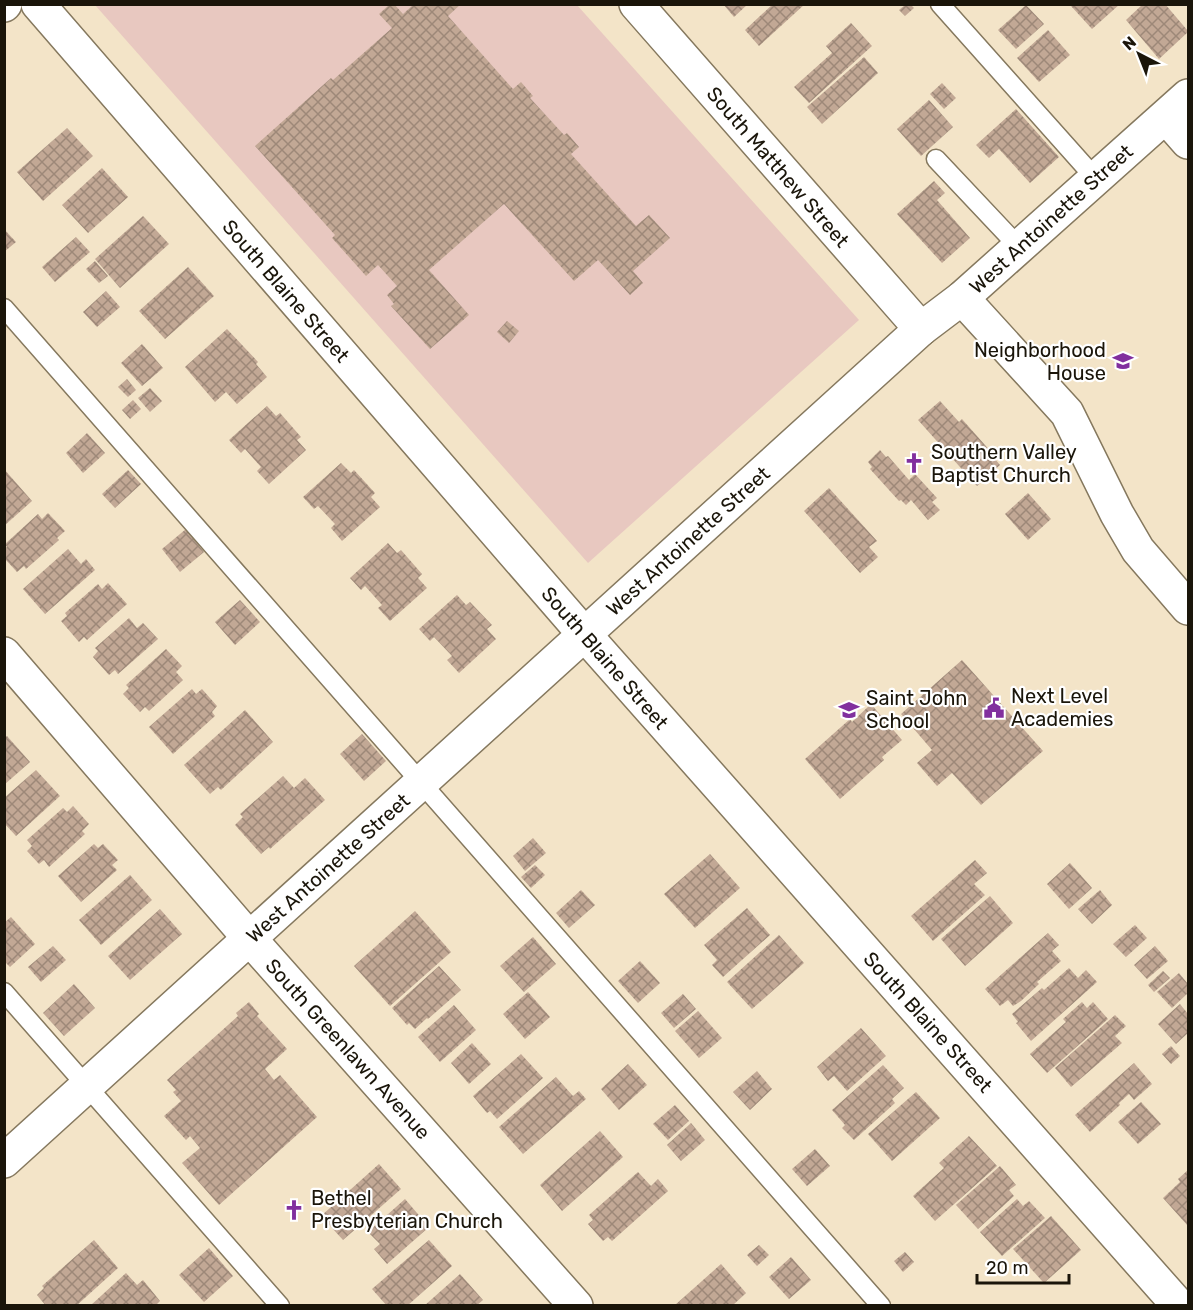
<svg xmlns="http://www.w3.org/2000/svg" width="1193" height="1310" font-family="Rubik,sans-serif">
<defs>
<pattern id="building-cross-hatch" width="8" height="8" patternUnits="userSpaceOnUse" patternTransform="scale(1.5)"><rect width="8" height="8" fill="#c2a895"/><path d="M0 0l8 8M0 8l8-8" fill="none" stroke="#9d8878"/></pattern>
</defs>
<rect width="100%" height="100%" fill="#f3e4c8"/>
<polygon fill="#e8c8c0" points="95,5 577,5 859,320 588,563"/>
<g fill="url(#building-cross-hatch)">
<polygon points="390,4 394,4 403,14 414,4 461,4 448,16 513,89 521,82 533,96 530,98 564,135 567,133 579,147 571,154 636,226 649,215 670,238 633,271 643,283 630,295 598,260 574,281 504,204 429,270 469,315 430,349 391,306 394,304 387,295 397,286 378,265 366,276 332,238 335,235 255,146 331,78 333,80 392,28 379,14"/>
<polygon points="723,4 748,4 734,17"/>
<polygon points="773,4 805,4 759,46 745,30"/>
<polygon points="1073,4 1120,4 1092,29 1071,6"/>
<polygon points="1143,4 1165,4 1188,31 1188,32 1159,59 1126,20"/>
<polygon points="905,5 911,5 914,8 905,16 899,10"/>
<polygon points="1026,5 1044,24 1016,49 998,30"/>
<polygon points="851,23 872,46 809,103 794,87 832,53 826,46"/>
<polygon points="1048,30 1070,55 1039,82 1017,58"/>
<polygon points="864,57 878,73 822,124 807,107"/>
<polygon points="942,83 956,98 944,109 930,94"/>
<polygon points="929,100 953,127 921,156 897,129"/>
<polygon points="1016,109 1059,157 1030,183 999,149 989,158 976,145"/>
<polygon points="67,128 93,156 43,201 17,172"/>
<polygon points="102,168 128,197 88,233 62,205"/>
<polygon points="934,181 945,193 937,200 970,238 942,263 897,214"/>
<polygon points="143,216 169,244 120,288 95,259"/>
<polygon points="4,229 16,242 4,252"/>
<polygon points="76,237 90,252 55,282 42,267"/>
<polygon points="95,261 108,276 99,283 86,269"/>
<polygon points="188,267 214,296 165,339 139,311"/>
<polygon points="106,291 120,307 97,327 83,312"/>
<polygon points="507,321 519,331 509,343 497,332"/>
<polygon points="227,329 258,362 256,364 267,377 237,404 226,392 215,402 185,367"/>
<polygon points="142,344 163,368 142,386 121,363"/>
<polygon points="127,379 136,390 128,397 118,387"/>
<polygon points="150,388 162,401 150,412 138,398"/>
<polygon points="133,400 141,409 130,419 122,410"/>
<polygon points="940,401 959,422 962,419 992,453 991,454 1000,465 977,486 918,420"/>
<polygon points="267,406 276,416 280,413 301,437 297,440 306,450 269,484 257,471 261,467 245,449 241,453 229,440"/>
<polygon points="87,433 105,453 83,473 66,453"/>
<polygon points="880,450 886,457 888,456 909,480 915,474 937,498 932,502 940,510 928,520 911,500 906,505 901,500 899,501 870,469 872,467 868,462"/>
<polygon points="341,463 351,473 354,470 375,493 371,497 380,507 342,541 331,528 335,524 318,506 314,509 303,497"/>
<polygon points="4,469 32,501 4,526"/>
<polygon points="128,470 141,484 115,508 102,494"/>
<polygon points="829,488 877,541 869,547 878,557 860,573 804,511"/>
<polygon points="1028,493 1051,519 1028,540 1005,514"/>
<polygon points="48,513 65,531 57,538 59,540 26,569 24,566 17,572 4,558 4,549 7,547 5,544 38,514 42,519"/>
<polygon points="186,529 204,552 180,572 162,549"/>
<polygon points="388,543 397,553 401,550 422,574 418,578 427,588 390,621 378,608 382,605 365,586 361,590 350,578"/>
<polygon points="68,549 81,564 86,559 95,570 45,614 23,589"/>
<polygon points="108,583 127,604 87,640 84,637 79,642 61,621 67,616 65,613 98,584 102,589"/>
<polygon points="457,595 466,605 470,602 492,625 487,629 496,639 459,673 447,660 452,656 434,637 430,641 419,629"/>
<polygon points="240,600 260,622 235,645 215,622"/>
<polygon points="129,618 137,628 143,623 158,639 118,674 115,670 109,675 93,657 98,651 95,648"/>
<polygon points="166,649 182,666 176,672 183,680 149,711 145,707 140,712 123,694 129,688 126,685"/>
<polygon points="962,660 1043,751 981,805 952,773 937,786 917,763 932,750 901,714"/>
<polygon points="192,689 196,694 202,689 217,706 212,712 215,716 173,754 149,727"/>
<polygon points="871,704 902,740 882,757 884,760 840,799 805,759 850,719 852,722"/>
<polygon points="245,710 273,742 221,790 218,787 210,794 184,765"/>
<polygon points="362,734 386,761 364,781 340,754"/>
<polygon points="7,736 30,762 4,785 4,738"/>
<polygon points="36,770 60,796 16,836 4,823 4,798"/>
<polygon points="283,776 294,788 305,778 325,800 270,849 269,847 261,854 235,825 243,817 240,814"/>
<polygon points="73,806 89,824 82,831 85,834 49,867 44,860 39,864 27,851 32,846 27,840 63,808 67,812"/>
<polygon points="533,838 546,853 525,871 513,856"/>
<polygon points="94,844 98,848 103,844 118,860 112,865 117,870 81,902 58,876"/>
<polygon points="710,854 740,888 695,928 664,894"/>
<polygon points="975,860 987,873 974,884 985,895 933,941 911,916"/>
<polygon points="1070,863 1092,888 1069,909 1047,884"/>
<polygon points="535,865 545,875 531,888 521,877"/>
<polygon points="130,875 152,900 101,945 79,920"/>
<polygon points="581,890 595,905 569,928 556,913"/>
<polygon points="1100,890 1112,905 1092,924 1078,909"/>
<polygon points="990,896 1013,923 965,966 941,939"/>
<polygon points="747,908 770,935 723,977 712,965 717,960 704,945"/>
<polygon points="160,909 182,934 130,980 108,956"/>
<polygon points="415,911 451,952 390,1006 354,966"/>
<polygon points="11,917 35,944 10,967 4,961 4,923"/>
<polygon points="1135,925 1147,938 1126,957 1113,944"/>
<polygon points="1048,933 1059,945 1052,951 1061,961 1037,982 1039,984 1021,1001 1013,1006 1008,1000 1000,1006 985,989"/>
<polygon points="779,935 804,963 752,1009 727,982"/>
<polygon points="533,937 556,964 524,992 500,966"/>
<polygon points="53,946 66,960 41,982 28,967"/>
<polygon points="1155,946 1168,961 1147,979 1134,965"/>
<polygon points="640,961 660,983 638,1003 618,981"/>
<polygon points="439,966 461,990 428,1019 427,1018 415,1029 409,1023 407,1025 392,1008"/>
<polygon points="1069,968 1078,978 1086,970 1097,982 1031,1041 1016,1023 1018,1022 1012,1014 1042,988 1044,990"/>
<polygon points="1163,971 1170,978 1154,992 1148,985"/>
<polygon points="1179,973 1188,984 1188,993 1172,1008 1157,992"/>
<polygon points="74,984 95,1008 64,1036 43,1013"/>
<polygon points="528,992 550,1017 525,1039 503,1014"/>
<polygon points="683,994 696,1009 674,1028 661,1013"/>
<polygon points="249,1002 259,1014 257,1016 287,1049 265,1069 274,1080 280,1075 317,1117 219,1205 182,1163 200,1148 190,1136 186,1140 164,1116 181,1101 173,1092 176,1090 167,1080 238,1016 236,1013"/>
<polygon points="1082,1002 1087,1008 1093,1002 1108,1019 1047,1073 1030,1054 1066,1022 1063,1019"/>
<polygon points="1180,1004 1188,1014 1188,1033 1176,1044 1158,1024"/>
<polygon points="454,1005 476,1030 440,1062 418,1037"/>
<polygon points="698,1011 722,1038 699,1058 675,1031"/>
<polygon points="1115,1015 1126,1026 1115,1036 1122,1043 1071,1087 1055,1068"/>
<polygon points="861,1028 886,1056 847,1091 834,1076 828,1081 817,1067"/>
<polygon points="472,1043 491,1064 469,1084 451,1063"/>
<polygon points="1171,1046 1180,1056 1171,1064 1162,1054"/>
<polygon points="521,1054 543,1078 497,1119 490,1111 487,1113 473,1096"/>
<polygon points="1134,1063 1152,1084 1134,1100 1129,1094 1119,1103 1120,1105 1090,1132 1075,1115"/>
<polygon points="628,1064 647,1085 619,1110 601,1089"/>
<polygon points="883,1065 904,1088 892,1099 895,1103 854,1140 842,1128 845,1125 832,1110"/>
<polygon points="757,1071 772,1089 750,1110 733,1092"/>
<polygon points="556,1077 573,1096 579,1091 586,1099 523,1154 499,1127"/>
<polygon points="916,1092 940,1118 892,1161 868,1134"/>
<polygon points="1141,1102 1161,1124 1138,1144 1118,1122"/>
<polygon points="675,1105 689,1121 668,1140 653,1124"/>
<polygon points="691,1123 705,1140 681,1161 667,1145"/>
<polygon points="600,1131 623,1157 562,1211 540,1185"/>
<polygon points="969,1136 997,1166 935,1221 913,1196 944,1168 939,1163"/>
<polygon points="815,1149 830,1166 807,1186 792,1169"/>
<polygon points="379,1164 401,1189 343,1240 321,1216"/>
<polygon points="1000,1166 1016,1185 1009,1190 1014,1196 978,1229 956,1205"/>
<polygon points="1188,1170 1188,1226 1163,1198 1180,1182 1178,1179"/>
<polygon points="638,1172 651,1186 658,1179 668,1191 612,1241 608,1237 603,1241 588,1224 593,1220 589,1215"/>
<polygon points="405,1199 429,1227 387,1264 374,1249 380,1244 368,1232"/>
<polygon points="1017,1199 1023,1206 1029,1201 1045,1218 1002,1256 980,1232"/>
<polygon points="1051,1216 1081,1250 1044,1283 1013,1249"/>
<polygon points="94,1240 118,1268 76,1306 46,1306 37,1295 44,1288 42,1286"/>
<polygon points="429,1240 452,1266 407,1306 387,1306 372,1289"/>
<polygon points="759,1245 769,1255 757,1266 747,1255"/>
<polygon points="209,1248 233,1276 204,1302 179,1275"/>
<polygon points="905,1252 914,1262 903,1272 894,1261"/>
<polygon points="791,1257 811,1280 789,1299 769,1277"/>
<polygon points="721,1264 746,1293 732,1306 674,1306"/>
<polygon points="126,1273 137,1285 143,1280 160,1301 155,1306 90,1306"/>
<polygon points="460,1274 483,1300 476,1306 424,1306"/>
</g>
<g fill="none" stroke-linecap="round" stroke-linejoin="round">
<g stroke="#85785e" stroke-width="21">
<g id="lane">
<polyline points="940,4 1096,179"/>
<polyline points="936,159 1019,247"/>
<polyline points="4,308 881,1306"/>
<polyline points="4,992 280,1306"/>
</g>
</g>
<g stroke="#85785e" stroke-width="36">
<g id="street">
<polyline points="38,4 585,635 1179,1306"/>
<polyline points="636,4 921,329"/>
<polyline points="4,5 5,4"/>
<polyline points="1166,117 1188,142"/>
<polyline points="962,298 1067,413 1117,514 1138,550 1188,608"/>
<polyline points="4,654 250,939 576,1306"/>
<polyline points="4,1161 921,329 962,298 1188,96"/>
</g>
</g>
<use href="#lane" stroke="#fff" stroke-width="18"/>
<use href="#street" stroke="#fff" stroke-width="33"/>
</g>
<defs>
<g id="school-bare" transform="scale(1.62)"><path d="M0-5L7-2L0 1L-7-2ZM-4 1L0 2.5L4 1V4Q0 6-4 4Z" fill="#812f9e" stroke="#fff" stroke-width="2.5" paint-order="stroke"/></g>
<g id="church-bare" transform="scale(1.62)"><path d="M-1.2-6h2.4v3.5h3.3v2.4h-3.3V6h-2.4V-.1h-3.3v-2.4h3.3Z" fill="#812f9e" stroke="#fff" stroke-width="2.5" paint-order="stroke"/></g>
<g id="civic-bare" transform="scale(1.62)"><path d="M-.6-6.5H3V-4.5H.6V-3L4-1V1h2V6H-6V1h2V-1L-.6-3ZM-1.2 2.5V6h2.4V2.5Z" fill="#812f9e" stroke="#fff" stroke-width="2.5" paint-order="stroke"/></g>
</defs>
<g fill-rule="evenodd">
<use href="#school-bare" x="1123" y="361"/>
<use href="#church-bare" x="914" y="463"/>
<use href="#civic-bare" x="994" y="708"/>
<use href="#school-bare" x="849" y="710"/>
<use href="#church-bare" x="294" y="1210"/>
</g>
<g text-anchor="middle" stroke-width="4.5" stroke-linejoin="round" paint-order="stroke">
<g font-size="20" fill="#1a150a" stroke="#fff">
<text transform="translate(778 167) rotate(49)" y="7">South Matthew Street</text>
<text transform="translate(1051 219) rotate(-42)" y="7">West Antoinette Street</text>
<text transform="translate(286 291) rotate(49)" y="7">South Blaine Street</text>
<text transform="translate(688 541) rotate(-42)" y="7">West Antoinette Street</text>
<text transform="translate(605 658) rotate(49)" y="7">South Blaine Street</text>
<text transform="translate(328 868) rotate(-42)" y="7">West Antoinette Street</text>
<text transform="translate(928 1022) rotate(48)" y="7">South Blaine Street</text>
<text transform="translate(348 1049) rotate(48)" y="7">South Greenlawn Avenue</text>
</g>
<g font-size="20" fill="#1a150a" stroke="#fff" text-anchor="start">
<text x="1106" y="357" text-anchor="end">Neighborhood<tspan x="1106" dy="23">House</tspan></text>
<text x="931" y="459">Southern Valley<tspan x="931" dy="23">Baptist Church</tspan></text>
<text x="1011" y="703">Next Level<tspan x="1011" dy="23">Academies</tspan></text>
<text x="866" y="705">Saint John<tspan x="866" dy="23">School</tspan></text>
<text x="311" y="1205">Bethel<tspan x="311" dy="23">Presbyterian Church</tspan></text>
</g>
</g>
<rect width="1193" height="1310" fill="none" stroke="#1a150a" stroke-width="12"/>
<g transform="translate(1139 54) rotate(318)" stroke="#ffffff" stroke-width="4.5" paint-order="stroke">
<path d="M0-4.5L10 22L0 15L-10 22Z" fill="#1a150a"/>
<text y="-9" font-size="16" font-weight="bold" text-anchor="middle" fill="#1a150a">N</text>
</g>
<path d="M977 1274v9h92v-9" fill="none" stroke="#1a150a" stroke-width="3"/>
<text x="986" y="1274" font-size="18" fill="#1a150a" stroke="#ffffff" stroke-width="4.5" paint-order="stroke">20 m</text>
</svg>
